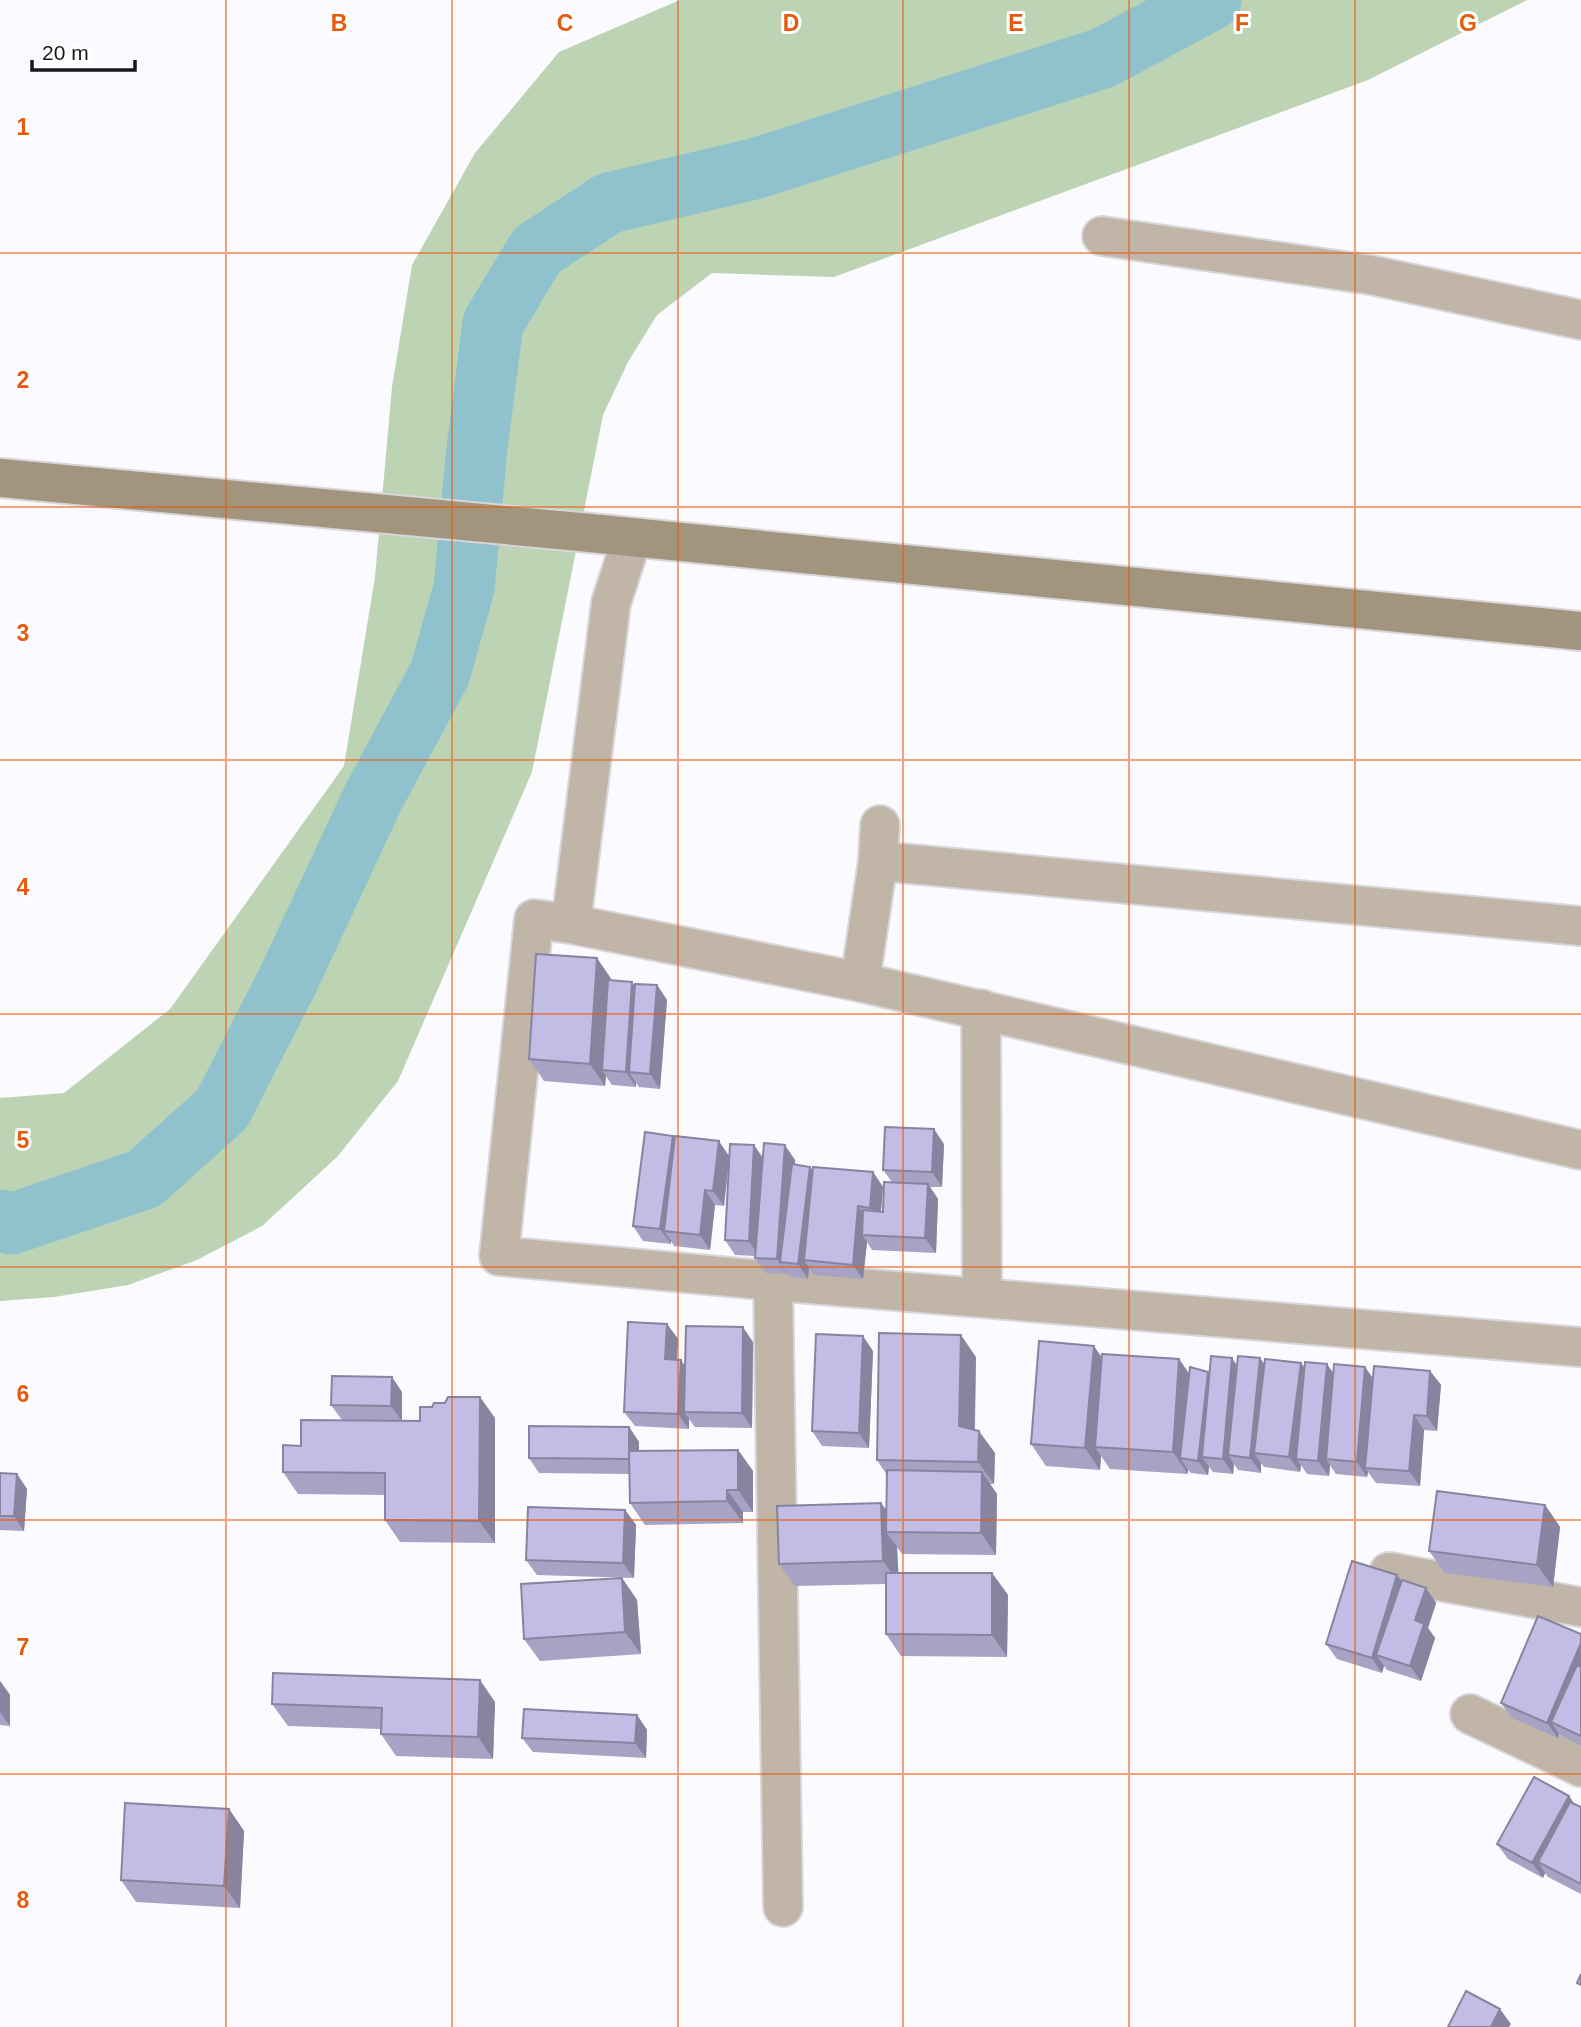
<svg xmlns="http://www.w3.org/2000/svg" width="1581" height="2027" font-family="Arial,sans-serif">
<rect width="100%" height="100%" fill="#fafaff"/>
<polygon fill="#bcd4b4" points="680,0 1527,0 1368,80 834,277 712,273 657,315 628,362 603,415 532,772 398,1081 337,1157 262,1226 197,1260 128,1285 54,1297 0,1301 0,1098 64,1093 170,1009 344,766 375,577 392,387 412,265 475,153 559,52"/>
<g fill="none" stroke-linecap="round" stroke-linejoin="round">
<polyline stroke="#90c2ce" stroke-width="61" points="0,1220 11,1224 144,1179 222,1109 289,978 373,798 440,673 464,588 477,448 493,323 537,250 609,203 754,169 1103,58 1211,0"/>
<g stroke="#d6d6db" stroke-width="42">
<g id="minor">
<polyline points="1102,236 1371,275 1581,320"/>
<polyline points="878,861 1581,926"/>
<polyline points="571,924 611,603 632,538"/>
<polyline points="860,982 878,861 880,825"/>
<polyline points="981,1009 982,1297"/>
<polyline points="1581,1150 860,982 571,924 534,919 499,1256 773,1281 1581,1347"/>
<polyline points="773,1281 783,1907"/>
<polyline points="1389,1572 1581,1607"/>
<polyline points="1470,1714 1581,1767"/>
</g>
</g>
<g stroke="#d6d6db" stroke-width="42">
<polyline id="secondary" points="0,478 580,532 1581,631"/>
</g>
<use href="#minor" stroke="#c0b5a6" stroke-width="38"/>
<use href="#secondary" stroke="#a3947d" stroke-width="38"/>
</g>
<g fill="#a6a3c4">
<polygon points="612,980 632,982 635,986 657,985 667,1000 660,1089 639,1087 636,1083 636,1087 612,1085 606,1076 605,1086 544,1081 529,1059"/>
<polygon points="675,1139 729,1155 754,1145 763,1158 795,1160 795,1165 813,1170 873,1172 883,1187 881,1211 883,1212 892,1182 883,1170 944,1144 942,1187 930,1187 938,1199 936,1253 872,1250 867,1242 863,1279 814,1275 809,1268 808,1279 790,1277 787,1273 787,1274 766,1273 755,1258 756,1256 735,1255 725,1240 729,1162 724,1206 715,1205 710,1250 674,1246 671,1241 671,1244 643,1241 633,1226"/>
<polygon points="667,1324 678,1339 676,1360 685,1367 753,1342 752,1428 695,1427 689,1419 689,1429 635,1426 624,1412"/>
<polygon points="873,1351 869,1448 822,1446 812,1431"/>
<polygon points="976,1357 975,1430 995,1453 994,1484 990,1484 997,1494 996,1555 902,1554 897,1547 898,1573 992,1573 1008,1595 1007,1657 901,1656 886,1634 886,1584 795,1586 779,1564 881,1503 887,1511 887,1475 877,1460"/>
<polygon points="1102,1357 1179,1359 1190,1375 1210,1375 1260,1358 1265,1365 1304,1367 1327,1364 1333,1373 1365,1367 1373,1378 1430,1371 1441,1385 1437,1431 1424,1430 1420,1486 1376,1483 1368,1472 1367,1477 1336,1474 1330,1465 1329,1476 1307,1474 1301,1465 1300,1472 1264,1467 1261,1463 1261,1473 1238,1470 1234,1464 1233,1474 1213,1472 1209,1467 1208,1475 1191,1473 1188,1470 1188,1474 1110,1469 1101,1456 1100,1470 1046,1466 1031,1444"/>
<polygon points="402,1392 402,1421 495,1418 495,1543 400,1542 385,1520 385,1495 298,1494 283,1472 301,1446 385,1421 342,1420 331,1405"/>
<polygon points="629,1427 639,1442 639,1451 738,1450 753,1471 753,1512 743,1512 743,1523 645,1525 630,1503 630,1474 539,1473 529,1458"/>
<polygon points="0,1473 17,1474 27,1489 24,1531 0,1530"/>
<polygon points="1545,1505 1560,1527 1553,1587 1445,1573 1429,1551"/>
<polygon points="625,1510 636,1525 634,1578 537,1575 526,1560"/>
<polygon points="622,1578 637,1600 641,1654 540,1661 524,1639"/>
<polygon points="1401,1581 1426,1588 1436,1603 1428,1628 1435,1638 1421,1681 1387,1670 1384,1666 1382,1673 1337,1659 1326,1644"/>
<polygon points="1581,1634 1581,1746 1561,1736 1559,1734 1558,1738 1512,1718 1501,1703"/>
<polygon points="0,1681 10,1695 10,1726 0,1725"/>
<polygon points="495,1702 493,1759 396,1756 381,1734 381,1729 288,1726 272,1704"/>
<polygon points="637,1715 647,1730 646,1758 533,1752 522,1738"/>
<polygon points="1569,1796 1574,1804 1581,1807 1581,1894 1548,1877 1545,1873 1543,1878 1508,1859 1497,1844"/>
<polygon points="229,1809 244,1831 240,1908 136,1902 121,1880"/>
</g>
<g fill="#8784a0">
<polygon points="597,958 612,980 602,1070 606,1076 605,1086 590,1064"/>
<polygon points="632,982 642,997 629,1072 636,1083 636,1087 626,1072"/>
<polygon points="657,985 667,1000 660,1089 650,1074"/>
<polygon points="934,1129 944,1144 942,1187 932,1172"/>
<polygon points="673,1136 683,1151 664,1231 671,1241 671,1244 660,1229"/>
<polygon points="719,1141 729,1156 724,1206 713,1191"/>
<polygon points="754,1145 764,1160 759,1256 749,1241"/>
<polygon points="785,1145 795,1160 788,1263 780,1262 787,1274 777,1259"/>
<polygon points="810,1167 821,1181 804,1260 809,1268 808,1279 798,1264"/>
<polygon points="873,1172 883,1187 880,1222 870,1208"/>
<polygon points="928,1184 938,1199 936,1253 925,1238"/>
<polygon points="705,1190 715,1205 710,1250 700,1235"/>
<polygon points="858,1206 869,1221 862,1235 867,1242 863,1279 853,1265"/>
<polygon points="667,1324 678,1339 676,1374 665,1359"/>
<polygon points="743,1327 753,1342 752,1428 742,1413"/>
<polygon points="961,1335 976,1357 974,1448 959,1426"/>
<polygon points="863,1336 873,1351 869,1448 859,1433"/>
<polygon points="1094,1346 1109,1368 1095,1447 1101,1456 1100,1470 1085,1448"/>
<polygon points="1232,1358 1242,1373 1228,1455 1234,1464 1233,1474 1223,1459"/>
<polygon points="1260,1358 1270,1373 1254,1453 1261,1463 1261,1473 1250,1458"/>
<polygon points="1179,1359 1194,1381 1180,1458 1188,1470 1188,1474 1173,1452"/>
<polygon points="681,1360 691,1375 684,1412 689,1419 689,1429 678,1414"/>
<polygon points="1301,1363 1312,1377 1296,1459 1301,1465 1300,1472 1289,1457"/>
<polygon points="1327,1364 1337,1379 1326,1459 1330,1465 1329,1476 1318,1461"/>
<polygon points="1365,1367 1375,1382 1365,1468 1368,1472 1367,1477 1357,1462"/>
<polygon points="1430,1371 1441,1385 1437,1431 1427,1416"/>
<polygon points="1208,1372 1218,1387 1202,1457 1209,1467 1208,1475 1198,1461"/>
<polygon points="392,1377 402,1392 402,1421 391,1406"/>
<polygon points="480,1397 495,1418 495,1543 479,1521"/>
<polygon points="1414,1415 1424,1430 1420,1486 1409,1471"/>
<polygon points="629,1427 639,1442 639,1474 629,1459"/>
<polygon points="979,1431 995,1453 994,1484 978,1462"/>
<polygon points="738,1450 753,1471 753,1512 738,1490"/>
<polygon points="982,1472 997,1494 996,1555 981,1533"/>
<polygon points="17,1474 27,1489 24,1531 14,1516"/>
<polygon points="727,1490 743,1512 743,1523 727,1501"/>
<polygon points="881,1503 897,1525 886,1532 897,1547 899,1583 883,1561"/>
<polygon points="1545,1505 1560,1527 1553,1587 1537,1565"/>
<polygon points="625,1510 636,1525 634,1578 623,1563"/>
<polygon points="992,1573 1008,1595 1007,1657 992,1635"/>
<polygon points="1397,1575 1408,1589 1376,1655 1384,1666 1382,1673 1372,1658"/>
<polygon points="622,1578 637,1600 641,1654 625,1632"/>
<polygon points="1426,1588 1436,1603 1428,1628 1435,1638 1421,1681 1410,1666 1415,1620"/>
<polygon points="1581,1643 1581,1683 1551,1722 1559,1734 1558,1738 1547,1723"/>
<polygon points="480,1680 495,1702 493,1759 478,1737"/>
<polygon points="0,1681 10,1695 10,1726 0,1712"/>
<polygon points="637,1715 647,1730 646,1758 635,1743"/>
<polygon points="1569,1796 1579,1811 1538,1862 1545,1873 1543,1878 1532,1863"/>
<polygon points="229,1809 244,1831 240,1908 224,1886"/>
<polygon points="1500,2009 1511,2024 1509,2027 1491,2027"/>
</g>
<g fill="#c1bde4" stroke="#8784a0" stroke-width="2">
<polygon points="536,954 597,958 590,1064 529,1059"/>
<polygon points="608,980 632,982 626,1072 602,1070"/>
<polygon points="635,984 657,985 650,1074 629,1072"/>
<polygon points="885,1127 934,1129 932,1172 883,1170"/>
<polygon points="645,1132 673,1136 660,1229 633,1226"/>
<polygon points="675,1136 719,1141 713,1191 705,1190 700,1235 664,1231"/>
<polygon points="764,1143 785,1145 777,1259 755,1258"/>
<polygon points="730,1144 754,1145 749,1241 725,1240"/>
<polygon points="792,1164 810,1167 798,1264 780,1262"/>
<polygon points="813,1167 873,1172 870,1208 858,1206 853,1265 804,1260"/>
<polygon points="884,1182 928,1184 925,1238 862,1235 863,1210 883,1212"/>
<polygon points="628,1322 667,1324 665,1359 681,1360 678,1414 624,1412"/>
<polygon points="686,1326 743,1327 742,1413 684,1412"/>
<polygon points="879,1333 961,1335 959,1426 979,1431 978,1462 877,1460"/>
<polygon points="816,1334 863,1336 859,1433 812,1431"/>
<polygon points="1039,1341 1094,1346 1085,1448 1031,1444"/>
<polygon points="1102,1354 1179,1359 1173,1452 1095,1447"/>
<polygon points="1211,1356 1232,1358 1223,1459 1202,1457"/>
<polygon points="1238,1356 1260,1358 1250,1458 1228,1455"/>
<polygon points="1265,1359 1301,1363 1289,1457 1254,1453"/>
<polygon points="1305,1362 1327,1364 1318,1461 1296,1459"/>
<polygon points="1334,1364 1365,1367 1357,1462 1326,1459"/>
<polygon points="1374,1366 1430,1371 1427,1416 1414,1415 1409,1471 1365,1468"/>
<polygon points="1190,1367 1208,1372 1198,1461 1180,1458"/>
<polygon points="332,1376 392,1377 391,1406 331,1405"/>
<polygon points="448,1397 480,1397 479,1521 385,1520 385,1473 283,1472 283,1445 301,1446 301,1420 420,1421 420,1407 432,1407 434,1403 445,1403"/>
<polygon points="529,1426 629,1427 629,1459 529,1458"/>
<polygon points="738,1450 738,1490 727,1490 727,1501 630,1503 629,1451"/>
<polygon points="887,1470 982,1472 981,1533 886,1532"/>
<polygon points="0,1473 17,1474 14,1516 0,1516"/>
<polygon points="1437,1491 1545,1505 1537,1565 1429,1551"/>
<polygon points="881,1503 883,1561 779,1564 777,1506"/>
<polygon points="528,1507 625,1510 623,1563 526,1560"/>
<polygon points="1352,1561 1397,1575 1372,1658 1326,1644"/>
<polygon points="886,1573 992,1573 992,1635 886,1634"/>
<polygon points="622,1578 625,1632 524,1639 521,1584"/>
<polygon points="1402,1580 1426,1588 1415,1620 1424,1624 1410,1666 1376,1655"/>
<polygon points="1538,1616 1581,1634 1581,1643 1547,1723 1501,1703"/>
<polygon points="1577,1665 1581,1667 1581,1736 1551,1722"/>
<polygon points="273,1673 480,1680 478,1737 381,1734 382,1708 272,1704"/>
<polygon points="524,1709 637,1715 635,1743 522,1738"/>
<polygon points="1534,1777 1569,1796 1532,1863 1497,1844"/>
<polygon points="1570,1802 1581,1807 1581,1884 1538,1862"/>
<polygon points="125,1803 229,1809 224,1886 121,1880"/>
<polygon points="1581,1974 1581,1985 1577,1983"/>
<polygon points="1466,1991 1500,2009 1491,2027 1448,2027"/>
</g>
<path fill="none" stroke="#e8590c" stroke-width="2" stroke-opacity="0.55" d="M226,0V2027M452,0V2027M678,0V2027M903,0V2027M1129,0V2027M1355,0V2027M0,253H1581M0,507H1581M0,760H1581M0,1014H1581M0,1267H1581M0,1520H1581M0,1774H1581"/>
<g font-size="23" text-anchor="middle" font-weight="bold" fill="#e8590c" stroke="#fff" stroke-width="6" stroke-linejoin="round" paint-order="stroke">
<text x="339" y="31">B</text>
<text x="565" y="31">C</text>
<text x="791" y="31">D</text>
<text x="1016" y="31">E</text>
<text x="1242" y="31">F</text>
<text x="1468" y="31">G</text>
<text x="23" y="135">1</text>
<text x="23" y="388">2</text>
<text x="23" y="641">3</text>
<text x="23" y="895">4</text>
<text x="23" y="1148">5</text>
<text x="23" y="1402">6</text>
<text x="23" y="1655">7</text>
<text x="23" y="1908">8</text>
</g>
<path d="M32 60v10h103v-10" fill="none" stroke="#19191b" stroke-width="3.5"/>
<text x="42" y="60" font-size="21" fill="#19191b" stroke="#ffffff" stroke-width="5" paint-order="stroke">20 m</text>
</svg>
